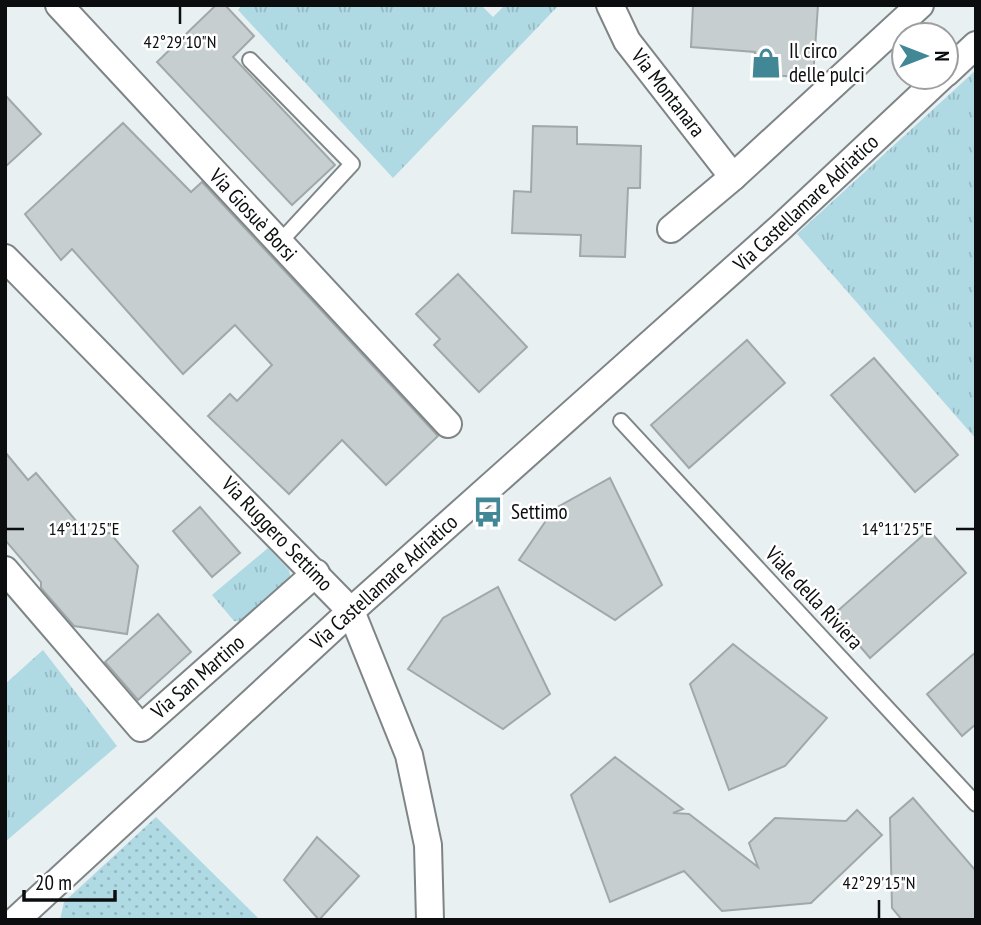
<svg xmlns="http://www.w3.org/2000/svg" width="981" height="925" font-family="'PT Sans Narrow',sans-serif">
<defs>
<pattern id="grass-tufts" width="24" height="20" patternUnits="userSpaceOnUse" patternTransform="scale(1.75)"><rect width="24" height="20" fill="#afd9e3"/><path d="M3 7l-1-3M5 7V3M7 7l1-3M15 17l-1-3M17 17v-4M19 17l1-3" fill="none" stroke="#95b9c2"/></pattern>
<pattern id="garden-dots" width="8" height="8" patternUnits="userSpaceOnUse" patternTransform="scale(1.75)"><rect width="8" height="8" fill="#afd9e3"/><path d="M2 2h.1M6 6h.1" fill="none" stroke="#95b9c2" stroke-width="1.8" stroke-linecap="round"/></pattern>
</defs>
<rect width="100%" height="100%" fill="#e9f0f2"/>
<g fill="url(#grass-tufts)">
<polygon points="242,5 481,5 493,17 505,5 559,5 393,178 238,10"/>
<polygon points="976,70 976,439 797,234"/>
<polygon points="268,548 289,570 291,579 245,622 234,621 212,595"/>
<polygon points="43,650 117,746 5,842 5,684"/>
</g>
<polygon fill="url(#garden-dots)" points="156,817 260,920 60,920 64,902"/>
<g fill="#c7ced0" stroke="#a0a8a9" stroke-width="2">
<polygon points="216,5 225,5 254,36 233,57 335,165 292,205 157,62"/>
<polygon points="693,5 818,5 813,78 753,74 755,52 691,47"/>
<polygon points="5,95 41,134 5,167"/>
<polygon points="123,123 191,192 202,182 438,436 386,485 342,440 289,494 208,416 230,394 237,401 272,365 235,325 183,374 72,249 61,260 25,214"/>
<polygon points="533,126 577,127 577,144 641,146 640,188 628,188 625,257 580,256 581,235 512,233 514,191 531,192"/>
<polygon points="458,274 527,347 479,392 434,345 440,339 416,314"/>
<polygon points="747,340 785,383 689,468 651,425"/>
<polygon points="874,358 958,455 915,492 831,395"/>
<polygon points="5,452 28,480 36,473 87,534 110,533 138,566 127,634 74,626 41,588 41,582 5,540"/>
<polygon points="610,478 662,585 615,620 519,560 554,509"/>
<polygon points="200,507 240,553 212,577 173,531"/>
<polygon points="929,530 966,573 870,658 833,615"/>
<polygon points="498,587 550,694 503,729 408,669 443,618"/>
<polygon points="158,614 191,652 138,700 105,662"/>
<polygon points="733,644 827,718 785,766 729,790 690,684"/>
<polygon points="976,652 976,724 962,736 927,694"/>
<polygon points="615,757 683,809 673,813 689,814 758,867 749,843 775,818 846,821 857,810 882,835 811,903 722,911 684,871 610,902 571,795"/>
<polygon points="913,798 976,871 976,920 902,920 892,908 890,818"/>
<polygon points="317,837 359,876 319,920 284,880"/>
</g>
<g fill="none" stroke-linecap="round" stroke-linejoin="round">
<g stroke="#7f8587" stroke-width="18">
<g id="service">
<polyline points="250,60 352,164 279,243"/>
<polyline points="621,421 976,804"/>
</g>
</g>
<g stroke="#7f8587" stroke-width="30">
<g id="minor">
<polyline points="59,5 448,424"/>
<polyline points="610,5 627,41 733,177"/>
<polyline points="946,73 976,45"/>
<polyline points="671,229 733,177 920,5"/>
<polyline points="5,258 351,611 409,755 428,845 430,920"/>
<polyline points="5,570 141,728 316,573"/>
<polyline points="16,920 351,611 781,227 941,77"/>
</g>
</g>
<use href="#service" stroke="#fff" stroke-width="14"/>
<use href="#minor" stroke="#fff" stroke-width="26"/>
</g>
<path fill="none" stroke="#0b0d0e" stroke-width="2.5" d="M180,7V24M7,529H24M956,529H974M879,900V918"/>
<defs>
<g id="shop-bare" transform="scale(2.415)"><path d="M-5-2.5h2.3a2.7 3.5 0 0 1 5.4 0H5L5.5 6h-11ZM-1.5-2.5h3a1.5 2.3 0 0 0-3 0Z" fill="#428795" stroke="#fff" stroke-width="2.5" paint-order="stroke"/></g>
<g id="bus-bare" transform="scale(2.415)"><path d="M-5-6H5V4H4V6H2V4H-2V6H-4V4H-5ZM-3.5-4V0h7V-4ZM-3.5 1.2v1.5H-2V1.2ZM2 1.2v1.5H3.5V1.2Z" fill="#428795" stroke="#fff" stroke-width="2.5" paint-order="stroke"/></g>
</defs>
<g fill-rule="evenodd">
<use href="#shop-bare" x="766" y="63"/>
<use href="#bus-bare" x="488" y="512"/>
</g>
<g text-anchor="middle" stroke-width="5" stroke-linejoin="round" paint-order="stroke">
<g font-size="21" fill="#0b0d0e" stroke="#fff" text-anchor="start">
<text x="789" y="58">Il circo<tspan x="789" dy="24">delle pulci</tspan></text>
<text x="511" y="519">Settimo</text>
</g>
<g font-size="21" fill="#0b0d0e" stroke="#fff">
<text transform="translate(668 93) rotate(52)" y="7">Via Montanara</text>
<text transform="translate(806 203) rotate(-43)" y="7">Via Castellamare Adriatico</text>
<text transform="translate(253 215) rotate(47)" y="7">Via Giosuè Borsi</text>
<text transform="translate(277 534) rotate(46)" y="7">Via Ruggero Settimo</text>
<text transform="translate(384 582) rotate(-42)" y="7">Via Castellamare Adriatico</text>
<text transform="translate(814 598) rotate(47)" y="7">Viale della Riviera</text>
<text transform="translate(198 677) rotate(-41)" y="7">Via San Martino</text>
</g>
</g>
<g font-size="18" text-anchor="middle" fill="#0b0d0e" stroke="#fff" stroke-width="5" stroke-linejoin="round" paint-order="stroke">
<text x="180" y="48">42°29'10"N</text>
<text x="84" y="535">14°11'25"E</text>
<text x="897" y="535">14°11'25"E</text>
<text x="879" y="889">42°29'15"N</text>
</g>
<rect width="981" height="925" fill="none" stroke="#0b0d0e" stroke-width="14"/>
<g transform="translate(925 56) rotate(90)"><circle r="33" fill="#ffffff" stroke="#9d9e9f" stroke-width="2"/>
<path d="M0-5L12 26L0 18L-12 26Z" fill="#428795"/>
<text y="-10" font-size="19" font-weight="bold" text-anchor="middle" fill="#0b0d0e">N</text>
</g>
<path d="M24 890v10h91v-10" fill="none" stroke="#0b0d0e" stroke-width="3.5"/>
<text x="35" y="890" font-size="21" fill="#0b0d0e" stroke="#ffffff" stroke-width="5" paint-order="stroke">20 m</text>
</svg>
